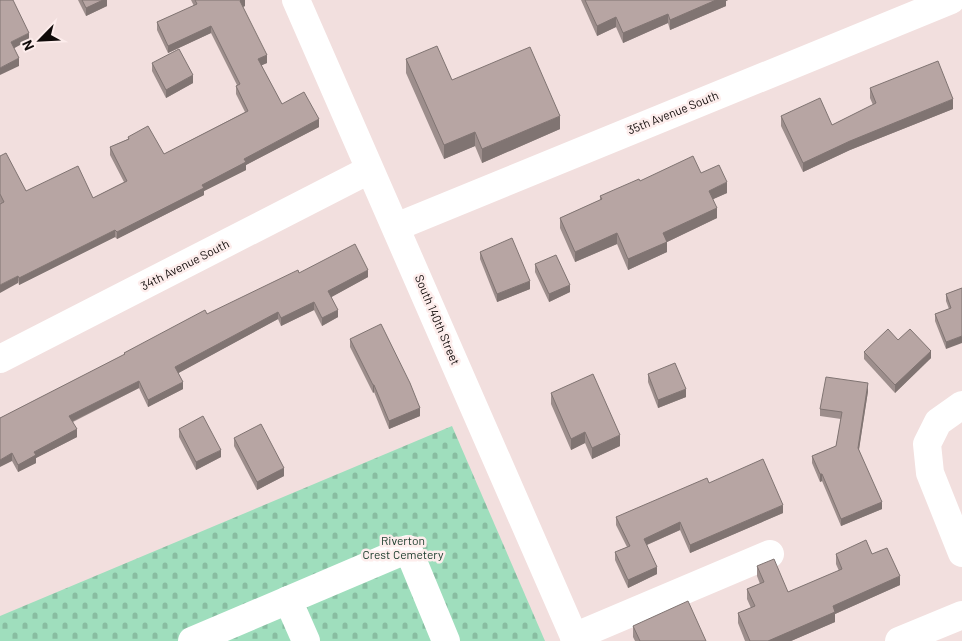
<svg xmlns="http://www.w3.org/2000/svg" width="962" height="641" font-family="Barlow,sans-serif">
<defs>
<pattern id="cemetery-stones" width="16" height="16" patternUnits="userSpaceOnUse" patternTransform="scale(1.25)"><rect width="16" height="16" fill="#9fdebd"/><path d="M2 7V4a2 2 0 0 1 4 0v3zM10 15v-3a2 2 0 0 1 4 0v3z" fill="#88bda1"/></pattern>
</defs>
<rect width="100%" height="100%" fill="#f2dfde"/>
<polygon fill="url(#cemetery-stones)" points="452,426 545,641 0,641 0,616"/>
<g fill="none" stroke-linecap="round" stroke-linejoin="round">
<g stroke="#fff" stroke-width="28">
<polyline points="296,0 576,641"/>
<polyline points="396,227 951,0"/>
<polyline points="0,359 369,170"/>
<polyline points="962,405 938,422 927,444 930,473 962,553"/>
<polyline points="288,600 306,641"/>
<polyline points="574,637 770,554"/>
<polyline points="192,641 408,549 446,641"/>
<polyline points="899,641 962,615"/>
</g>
</g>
<g fill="#9d8e8c">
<polygon points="78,0 107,0 107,6 86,16"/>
<polygon points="191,0 245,0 245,6 243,7 267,63 261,65 282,104 319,127 246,165 246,170 204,191 204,195 117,239 115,237 19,285 0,202 0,156 26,191 93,198 124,182 110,155 110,147 128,139 128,137 164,154 245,112 236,94 236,86 237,85 211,33 168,53 157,30 157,22 194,6"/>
<polygon points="581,0 728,0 726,1 726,6 670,30 668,23 623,43 616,27 597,36"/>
<polygon points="406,59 452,80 560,129 482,163 475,146 444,159 406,73"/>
<polygon points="152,63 193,83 166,98 152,71"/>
<polygon points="870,88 953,109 850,150 803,172 781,126 781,116 832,125 873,105 870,98"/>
<polygon points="701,173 727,193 713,199 717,218 667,242 667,252 628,270 617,244 575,262 560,228 560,218 600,200 600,196 640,181"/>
<polygon points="480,252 530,289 497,302 480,259"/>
<polygon points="535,264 570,292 549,302 535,272"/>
<polygon points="299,273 368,277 331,297 338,317 322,326 314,310 281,326 278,319 178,373 183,389 148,407 139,388 73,422 77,437 36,458 36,463 18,472 12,461 0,418 124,355 124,353"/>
<polygon points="962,288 946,349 935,321 935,314 949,309 946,301 946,294"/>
<polygon points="350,339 420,416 389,429 374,392 373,393 350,347"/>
<polygon points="864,352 931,358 895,393 864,359"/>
<polygon points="648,374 686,397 658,408 648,382"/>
<polygon points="868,391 859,450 882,509 841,526 822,481 820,482 812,463 812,456 836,446 841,419 820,416 820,409"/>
<polygon points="551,393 620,446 592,459 585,443 571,450 551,404"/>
<polygon points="179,429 221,457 196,470 179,437"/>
<polygon points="234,438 284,476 257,490 234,446"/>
<polygon points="783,513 690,553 680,530 647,545 657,574 628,588 615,560 615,552 627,547 616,525 616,517"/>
<polygon points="836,554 872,554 900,585 835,614 835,622 791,641 745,641 738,623 738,613 751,608 747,599 747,589 760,584 757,576 757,566 788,592 839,571 836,564"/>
<polygon points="633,626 706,641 635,641 633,637"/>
</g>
<g fill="#807472">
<polygon points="103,0 107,0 107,6 86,16 86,8"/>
<polygon points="241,0 245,0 245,6 240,8 240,1"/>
<polygon points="716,0 728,0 726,1 726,6 670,30 670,20"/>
<polygon points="668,14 668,23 623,43 623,33"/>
<polygon points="616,17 616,27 597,36 597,26"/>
<polygon points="211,26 211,33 168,53 168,46"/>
<polygon points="29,33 29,40 11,50 11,42"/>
<polygon points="267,55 267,63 258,67 258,59"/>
<polygon points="19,58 19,66 0,75 0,68"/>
<polygon points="193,75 193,83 166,98 166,90"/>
<polygon points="953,99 953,109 850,150 803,172 803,163 850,141"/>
<polygon points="560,116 560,129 482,163 482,149"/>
<polygon points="319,119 319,127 246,165 246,170 204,191 204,195 117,239 117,232 202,185 244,159"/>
<polygon points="475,132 475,146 444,159 444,145"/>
<polygon points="727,182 727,193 709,201 709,191"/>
<polygon points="717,208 717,218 667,242 667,252 628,270 628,259 663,233"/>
<polygon points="115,230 115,237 19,285 19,278"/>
<polygon points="617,233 617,244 575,262 575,252"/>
<polygon points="368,270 368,277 328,299 328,291"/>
<polygon points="18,276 18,283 0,293 0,285"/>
<polygon points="530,281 530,289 497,302 497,294"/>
<polygon points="570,285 570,292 549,302 549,294"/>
<polygon points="314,302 314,310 281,326 281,318"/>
<polygon points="338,310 338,317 322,326 322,318"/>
<polygon points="278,312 278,319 175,375 175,367"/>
<polygon points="962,336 962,343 946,349 946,342"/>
<polygon points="931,351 931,358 895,393 895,385"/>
<polygon points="139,381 139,388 69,423 69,416"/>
<polygon points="183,382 183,389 148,407 148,400"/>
<polygon points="868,383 868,391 858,455 858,448"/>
<polygon points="373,385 374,385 374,392 373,393"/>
<polygon points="686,389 686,397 658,408 658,400"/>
<polygon points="420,408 420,416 389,429 389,421"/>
<polygon points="77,429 77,437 36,458 36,463 18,472 18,465 34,452"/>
<polygon points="585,432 585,443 571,450 571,439"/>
<polygon points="620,435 620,446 592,459 592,448"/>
<polygon points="221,450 221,457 196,470 196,462"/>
<polygon points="12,453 12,461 0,467 0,460"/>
<polygon points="284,468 284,476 257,490 257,482"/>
<polygon points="820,474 822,474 822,481 820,482"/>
<polygon points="882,502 882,509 841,526 841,519"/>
<polygon points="783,505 783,513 690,553 690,545"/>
<polygon points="680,522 680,530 644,546 644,539"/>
<polygon points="657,567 657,574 628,588 628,580"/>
<polygon points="900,576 900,585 835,614 835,622 791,641 768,641 833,606"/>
</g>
<g fill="#b7a5a3" stroke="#807472">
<polygon points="0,0 13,0 29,33 11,42 19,58 0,68"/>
<polygon points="82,0 103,0 86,8"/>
<polygon points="195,0 241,0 240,1 267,55 258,59 282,104 304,92 319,119 244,159 246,162 202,185 204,188 117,232 115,230 19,278 18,276 0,285 0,204 4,202 0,194 0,156 6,153 26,191 78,166 93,198 127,181 110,147 129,139 128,137 148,126 164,154 248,111 236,86 240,84 211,26 168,46 157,22 197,4"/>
<polygon points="585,0 716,0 670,20 668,14 623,33 616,17 597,26"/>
<polygon points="437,46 452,80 530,47 560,116 482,149 475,132 444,145 406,59"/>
<polygon points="179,49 193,75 166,90 152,63"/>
<polygon points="938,61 953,99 850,141 803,163 781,116 820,98 832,125 876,103 870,88"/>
<polygon points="693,156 701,173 719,165 727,182 709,191 717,208 663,233 667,242 628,259 617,233 575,252 560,218 602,199 600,196 639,179 640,181"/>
<polygon points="512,238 530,281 497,294 480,252"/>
<polygon points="355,244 368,270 328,291 338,310 322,318 314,302 281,318 278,312 175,367 183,382 148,400 139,381 69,416 77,429 34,452 36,455 18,465 12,453 0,460 0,418 125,354 124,353 205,310 207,314 298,270 299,273"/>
<polygon points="556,255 570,285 549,294 535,264"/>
<polygon points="962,288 962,336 946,342 935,314 951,308 946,294"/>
<polygon points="381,324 410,383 420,408 389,421 374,385 373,385 350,339"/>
<polygon points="888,329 898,340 910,329 931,351 895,385 864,352"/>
<polygon points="675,363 686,389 658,400 648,374"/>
<polygon points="593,374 620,435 592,448 585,432 571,439 551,393"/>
<polygon points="826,377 868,383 858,448 882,502 841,519 822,474 820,474 812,456 836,446 842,412 820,409"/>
<polygon points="203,416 221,450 196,462 179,429"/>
<polygon points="261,424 284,468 257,482 234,438"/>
<polygon points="763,459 783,505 690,545 680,522 644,539 657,567 628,580 615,552 630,546 616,517 707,478 709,483"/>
<polygon points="866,540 872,554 887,548 900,576 833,606 835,612 768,641 750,641 738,613 755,606 747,589 764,582 757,566 774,559 788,592 842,569 836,554"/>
<polygon points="688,601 706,641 640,641 633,626"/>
</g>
<g text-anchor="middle" stroke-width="5" stroke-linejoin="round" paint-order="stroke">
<g font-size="12" fill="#100a09" stroke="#fdedec">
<text transform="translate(673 113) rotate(-22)" y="4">35th Avenue South</text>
<text transform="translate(185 265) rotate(-27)" y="4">34th Avenue South</text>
<text transform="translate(437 320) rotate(67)" y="4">South 140th Street</text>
</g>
<g font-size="12" fill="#163828" stroke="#fdedec">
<text x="403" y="545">Riverton<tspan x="403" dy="14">Crest Cemetery</tspan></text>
</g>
</g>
<g transform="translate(40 40) rotate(246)" stroke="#fdedec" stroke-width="4" paint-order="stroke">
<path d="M0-4L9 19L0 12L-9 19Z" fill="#100a09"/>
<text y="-8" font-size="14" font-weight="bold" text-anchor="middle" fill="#100a09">N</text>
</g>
</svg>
